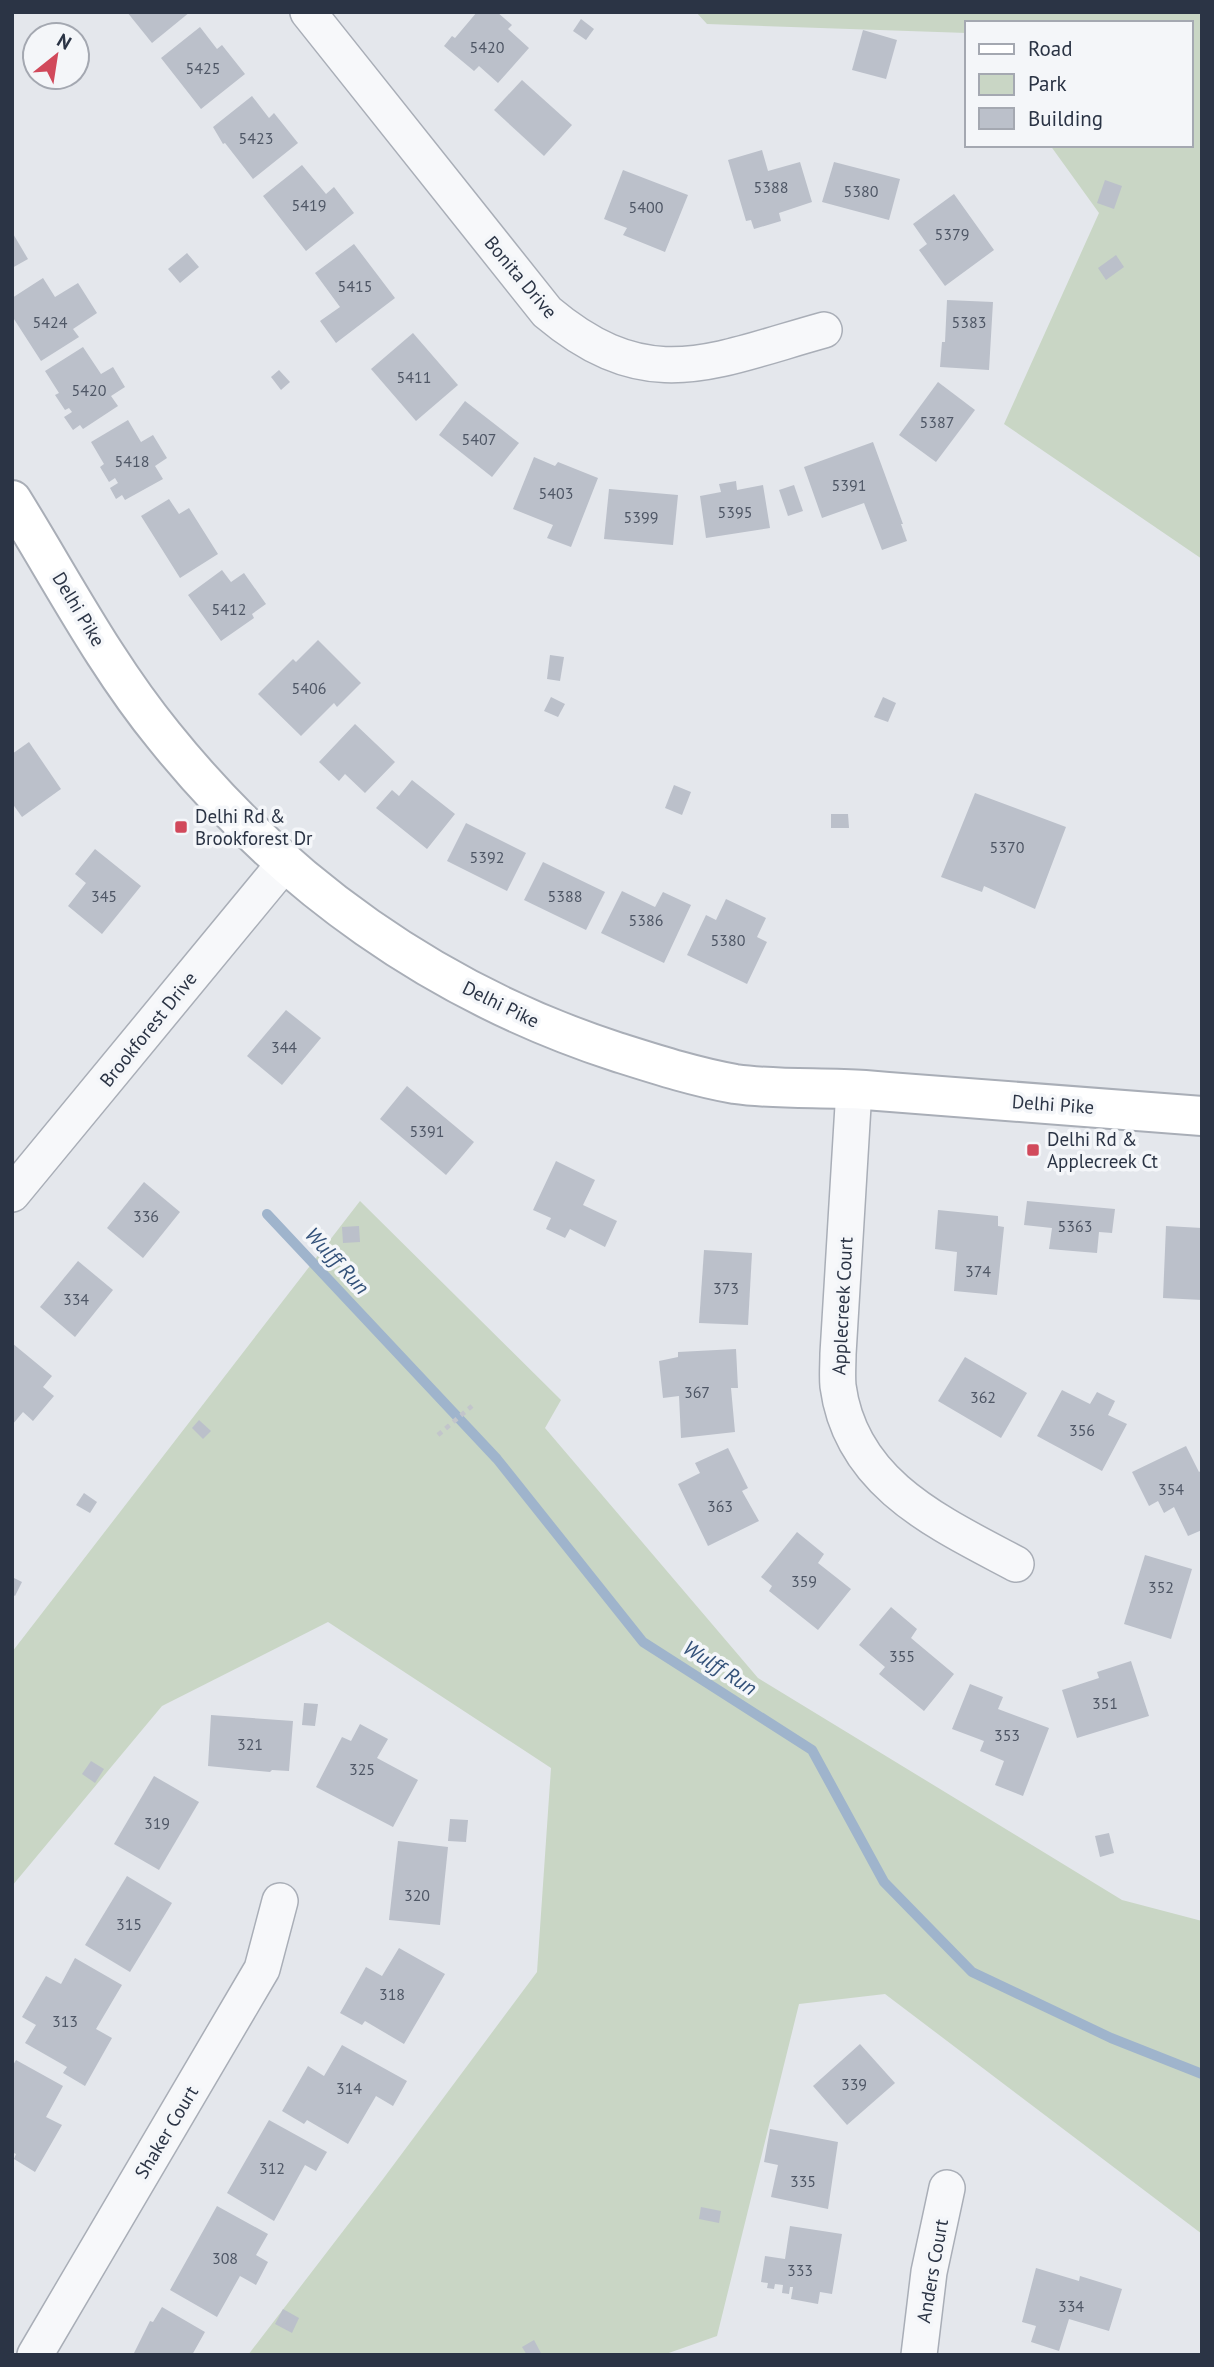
<svg xmlns="http://www.w3.org/2000/svg" width="1214" height="2367" font-family="'PT Sans',sans-serif">
<rect width="100%" height="100%" fill="#e4e7ec"/>
<g fill="#c9d6c5">
<polygon points="696,12 1202,12 1202,559 1004,424 1099,213 1050,145 1191,145 1191,23 967,23 967,33 707,24"/>
<polygon points="360,1201 561,1400 545,1428 758,1678 1122,1900 1202,1921 1202,2234 885,1994 799,2004 717,2336 663,2355 248,2355 383,2179 537,1972 551,1768 328,1622 162,1706 12,1886 12,1652"/>
</g>
<g fill="none" stroke-linecap="round" stroke-linejoin="round">
<polyline stroke="#9fb4cc" stroke-width="10" points="267,1214 497,1459 643,1642 812,1750 884,1882 972,1972 1111,2038 1202,2074"/>
</g>
<g fill="#bbc0ca">
<polygon points="127,12 190,12 152,43"/>
<polygon points="477,12 497,12 512,25 508,29 529,48 498,83 479,66 474,71 444,46 452,36 455,38"/>
<polygon points="581,19 594,29 586,40 573,31"/>
<polygon points="200,27 217,49 222,45 245,74 201,109 161,58"/>
<polygon points="863,30 897,40 886,79 852,70"/>
<polygon points="522,80 572,125 544,156 494,110"/>
<polygon points="252,96 269,118 274,113 298,143 253,179 225,143 223,144 213,127"/>
<polygon points="762,150 768,171 800,162 812,202 779,213 781,221 754,229 751,220 746,221 728,160"/>
<polygon points="834,162 900,179 889,220 822,202"/>
<polygon points="302,165 326,194 334,187 354,213 306,251 263,196"/>
<polygon points="623,170 688,195 665,252 623,235 627,228 604,219"/>
<polygon points="1105,180 1122,186 1114,209 1097,203"/>
<polygon points="954,194 994,250 945,286 919,250 927,244 913,224"/>
<polygon points="12,232 28,259 12,268"/>
<polygon points="354,244 395,298 336,343 320,321 340,307 315,273"/>
<polygon points="187,253 199,267 180,283 168,269"/>
<polygon points="1116,255 1124,267 1106,280 1098,268"/>
<polygon points="43,278 55,297 78,283 97,313 73,329 79,337 41,361 12,316 12,298"/>
<polygon points="947,300 993,302 989,370 940,367 942,342 945,342"/>
<polygon points="413,333 458,385 416,421 371,369"/>
<polygon points="83,347 101,374 113,367 125,387 111,396 118,406 83,429 80,425 73,430 64,417 72,412 69,408 65,410 55,395 59,393 45,371"/>
<polygon points="279,370 290,382 281,390 271,377"/>
<polygon points="938,382 975,410 936,462 899,435"/>
<polygon points="465,401 519,443 492,477 439,435"/>
<polygon points="128,420 141,442 153,435 167,458 155,466 163,479 125,500 122,495 116,499 110,488 118,483 115,478 109,482 100,467 104,464 91,442"/>
<polygon points="873,442 903,524 901,524 907,541 882,550 864,503 822,518 804,467"/>
<polygon points="534,457 555,466 558,462 598,478 571,547 547,538 553,525 513,509"/>
<polygon points="736,481 737,490 763,485 770,528 706,538 700,496 721,492 719,484"/>
<polygon points="794,485 803,511 788,516 779,490"/>
<polygon points="609,489 678,495 673,545 604,539"/>
<polygon points="169,499 179,514 189,508 218,554 180,578 141,516"/>
<polygon points="222,570 231,582 244,573 266,604 252,614 254,618 221,641 188,595"/>
<polygon points="318,640 361,683 337,707 334,703 301,736 258,694 293,659 296,662"/>
<polygon points="550,655 564,657 560,681 547,679"/>
<polygon points="551,697 565,704 558,717 544,711"/>
<polygon points="883,697 896,703 888,722 874,717"/>
<polygon points="355,724 395,762 365,793 345,774 339,781 319,762"/>
<polygon points="29,742 61,789 22,817 12,803 12,754"/>
<polygon points="412,780 455,814 427,849 376,808 392,790 399,796"/>
<polygon points="674,785 691,792 682,815 665,808"/>
<polygon points="975,793 1066,827 1035,909 984,886 982,892 941,877"/>
<polygon points="831,814 848,814 849,828 831,828"/>
<polygon points="466,823 526,853 507,891 447,861"/>
<polygon points="95,849 141,886 102,934 68,906 86,883 75,874"/>
<polygon points="543,862 605,892 586,930 524,900"/>
<polygon points="622,891 655,907 663,892 691,905 664,963 601,933"/>
<polygon points="726,899 766,918 757,937 767,942 747,984 687,955 706,915 716,920"/>
<polygon points="286,1010 321,1038 282,1085 247,1056"/>
<polygon points="407,1086 474,1142 446,1175 380,1119"/>
<polygon points="556,1161 595,1180 583,1205 617,1221 605,1247 570,1229 565,1238 546,1229 551,1218 533,1210"/>
<polygon points="144,1182 180,1212 143,1258 107,1228"/>
<polygon points="1027,1201 1115,1209 1112,1233 1099,1232 1097,1253 1049,1249 1052,1228 1024,1225"/>
<polygon points="938,1210 998,1216 998,1226 1004,1227 997,1295 954,1291 957,1252 935,1249"/>
<polygon points="359,1226 360,1242 343,1243 342,1227"/>
<polygon points="1166,1226 1202,1228 1202,1300 1163,1298"/>
<polygon points="704,1250 752,1253 748,1325 699,1323"/>
<polygon points="78,1261 113,1290 75,1337 40,1307"/>
<polygon points="12,1343 52,1376 43,1387 54,1396 33,1421 23,1412 12,1425"/>
<polygon points="736,1349 738,1388 731,1388 735,1432 681,1438 679,1396 663,1398 659,1361 678,1357 678,1352"/>
<polygon points="965,1357 1027,1393 1001,1438 938,1401"/>
<polygon points="1062,1390 1090,1404 1097,1392 1115,1401 1108,1415 1127,1424 1102,1471 1037,1436"/>
<polygon points="199,1420 211,1431 203,1439 192,1428"/>
<polygon points="1186,1446 1199,1472 1202,1470 1202,1530 1188,1536 1174,1507 1164,1513 1158,1501 1149,1506 1132,1472"/>
<polygon points="728,1448 748,1488 742,1491 759,1521 708,1546 678,1484 700,1473 695,1463"/>
<polygon points="84,1493 97,1502 90,1513 76,1505"/>
<polygon points="797,1532 824,1554 818,1563 851,1589 818,1630 769,1591 772,1586 761,1577"/>
<polygon points="1145,1555 1192,1569 1171,1639 1124,1624"/>
<polygon points="12,1577 22,1582 15,1596 12,1594"/>
<polygon points="891,1607 917,1629 911,1638 954,1674 924,1711 879,1674 885,1667 859,1645"/>
<polygon points="1131,1661 1149,1716 1077,1738 1062,1690 1099,1678 1097,1672"/>
<polygon points="970,1684 1003,1697 998,1709 1049,1728 1023,1796 995,1785 1004,1761 980,1751 984,1741 952,1729"/>
<polygon points="304,1703 318,1704 315,1726 302,1725"/>
<polygon points="211,1715 293,1721 289,1771 272,1770 270,1772 208,1766"/>
<polygon points="360,1724 388,1739 377,1758 418,1780 393,1827 316,1787 342,1737 351,1741"/>
<polygon points="91,1761 104,1769 95,1783 82,1774"/>
<polygon points="154,1776 199,1802 159,1870 114,1844"/>
<polygon points="450,1819 468,1820 466,1842 448,1841"/>
<polygon points="1109,1833 1114,1853 1100,1857 1095,1836"/>
<polygon points="398,1841 448,1847 440,1925 389,1920"/>
<polygon points="127,1876 172,1903 130,1972 85,1945"/>
<polygon points="399,1948 445,1974 404,2044 365,2021 362,2025 340,2013 366,1967 382,1976"/>
<polygon points="75,1958 122,1985 96,2029 112,2038 85,2086 63,2073 67,2067 25,2043 36,2025 22,2017 46,1976 61,1984"/>
<polygon points="860,2044 895,2083 847,2125 813,2086"/>
<polygon points="342,2045 407,2081 393,2106 376,2096 348,2144 307,2120 304,2124 282,2111 308,2066 324,2076"/>
<polygon points="16,2060 63,2086 46,2117 62,2125 35,2172 14,2159 16,2154 12,2152 12,2067"/>
<polygon points="269,2120 327,2152 316,2171 305,2165 274,2221 227,2193"/>
<polygon points="770,2129 838,2142 828,2209 771,2197 778,2165 764,2162"/>
<polygon points="217,2206 268,2234 256,2255 268,2262 256,2285 240,2276 217,2317 170,2290"/>
<polygon points="701,2207 721,2211 719,2223 699,2219"/>
<polygon points="790,2226 842,2234 832,2294 820,2292 818,2304 791,2299 793,2287 790,2287 789,2294 782,2293 783,2285 775,2284 774,2289 767,2288 768,2283 761,2282 765,2256 785,2259"/>
<polygon points="1036,2268 1079,2281 1080,2276 1122,2289 1109,2331 1069,2319 1059,2351 1031,2342 1036,2326 1022,2322"/>
<polygon points="162,2307 205,2332 192,2355 133,2355 150,2321 153,2322"/>
<polygon points="283,2309 299,2318 292,2333 275,2324"/>
<polygon points="534,2340 542,2355 527,2355 522,2347"/>
</g>
<g fill="none" stroke-linecap="round" stroke-linejoin="round">
<g stroke="#a9aeb7" stroke-width="38">
<g id="street">
<path d="M308,12L547,312C648,397 712,361 824,330"/>
<path d="M854,1089L838,1354C838,1364 837,1376 838,1386C851,1484 939,1523 1016,1564"/>
<polyline points="12,1194 284,864"/>
<polyline points="35,2355 262,1969 280,1901"/>
<polyline points="919,2355 929,2272 947,2188"/>
</g>
</g>
<g stroke="#a9aeb7" stroke-width="42">
<path id="secondary" d="M12,500C61,579 105,664 164,736C283,884 436,993 617,1052C655,1064 695,1077 735,1084C777,1090 822,1087 865,1090C977,1099 1089,1107 1202,1116"/>
</g>
<polyline stroke="#c2c5cb" stroke-width="4.5" stroke-dasharray="5 5" stroke-linecap="butt" points="438,1435 472,1406"/>
<use href="#street" stroke="#f7f8fa" stroke-width="35"/>
<use href="#secondary" stroke="#fff" stroke-width="38"/>
</g>
<g fill="#d1495b" stroke="#f4f6f9" stroke-width="2.5">
<rect x="174" y="820" width="14" height="14" rx="3.5"/>
<rect x="1026" y="1143" width="14" height="14" rx="3.5"/>
</g>
<g text-anchor="middle" stroke-width="7" stroke-linejoin="round" paint-order="stroke">
<g font-size="16" fill="#4f5766">
<text x="487" y="53">5420</text>
<text x="203" y="74">5425</text>
<text x="256" y="144">5423</text>
<text x="771" y="193">5388</text>
<text x="861" y="197">5380</text>
<text x="309" y="211">5419</text>
<text x="646" y="213">5400</text>
<text x="952" y="240">5379</text>
<text x="355" y="292">5415</text>
<text x="50" y="328">5424</text>
<text x="969" y="328">5383</text>
<text x="414" y="383">5411</text>
<text x="89" y="396">5420</text>
<text x="937" y="428">5387</text>
<text x="479" y="445">5407</text>
<text x="132" y="467">5418</text>
<text x="849" y="491">5391</text>
<text x="556" y="499">5403</text>
<text x="735" y="518">5395</text>
<text x="641" y="523">5399</text>
<text x="229" y="615">5412</text>
<text x="309" y="694">5406</text>
<text x="1007" y="853">5370</text>
<text x="487" y="863">5392</text>
<text x="104" y="902">345</text>
<text x="565" y="902">5388</text>
<text x="646" y="926">5386</text>
<text x="728" y="946">5380</text>
<text x="284" y="1053">344</text>
<text x="427" y="1137">5391</text>
<text x="146" y="1222">336</text>
<text x="1075" y="1232">5363</text>
<text x="978" y="1277">374</text>
<text x="726" y="1294">373</text>
<text x="76" y="1305">334</text>
<text x="697" y="1398">367</text>
<text x="983" y="1403">362</text>
<text x="1082" y="1436">356</text>
<text x="1171" y="1495">354</text>
<text x="720" y="1512">363</text>
<text x="804" y="1587">359</text>
<text x="1161" y="1593">352</text>
<text x="902" y="1662">355</text>
<text x="1105" y="1709">351</text>
<text x="1007" y="1741">353</text>
<text x="250" y="1750">321</text>
<text x="362" y="1775">325</text>
<text x="157" y="1829">319</text>
<text x="417" y="1901">320</text>
<text x="129" y="1930">315</text>
<text x="392" y="2000">318</text>
<text x="65" y="2027">313</text>
<text x="854" y="2090">339</text>
<text x="349" y="2094">314</text>
<text x="272" y="2174">312</text>
<text x="803" y="2187">335</text>
<text x="225" y="2264">308</text>
<text x="800" y="2276">333</text>
<text x="1071" y="2312">334</text>
</g>
<g font-size="19" fill="#2b3445" stroke="#f4f6f9">
<text transform="translate(521 277) rotate(50)" y="7">Bonita Drive</text>
<text transform="translate(79 609) rotate(59)" y="7">Delhi Pike</text>
<text transform="translate(501 1004) rotate(26)" y="7">Delhi Pike</text>
<text transform="translate(148 1029) rotate(-51)" y="7">Brookforest Drive</text>
<text transform="translate(1053 1104) rotate(4)" y="7">Delhi Pike</text>
<text transform="translate(842 1306) rotate(-87)" y="7">Applecreek Court</text>
<text transform="translate(166 2132) rotate(-59)" y="7">Shaker Court</text>
<text transform="translate(932 2271) rotate(-80)" y="7">Anders Court</text>
</g>
<g font-size="19" fill="#2b3445" stroke="#f4f6f9" text-anchor="start">
<text x="195" y="823">Delhi Rd &amp;<tspan x="195" dy="22">Brookforest Dr</tspan></text>
<text x="1047" y="1146">Delhi Rd &amp;<tspan x="1047" dy="22">Applecreek Ct</tspan></text>
</g>
<g font-size="21" font-style="italic" fill="#34527a" stroke="#f4f6f9">
<text transform="translate(337 1261) rotate(47)" y="7">Wulff Run</text>
<text transform="translate(720 1668) rotate(33)" y="7">Wulff Run</text>
</g>
</g>
<rect width="1214" height="2367" fill="none" stroke="#2b3445" stroke-width="28"/>
<rect x="965" y="21" width="228" height="126" fill="#f4f6f9" stroke="#a4a8b1" stroke-width="2"/>
<rect x="979" y="44" width="35" height="10" fill="#ffffff" stroke="#a4a8b1" stroke-width="2"/>
<text x="1028" y="56" font-size="21" fill="#2b3445">Road</text>
<rect x="979" y="74" width="35" height="21" fill="#c9d6c5" stroke="#a4a8b1" stroke-width="2"/>
<text x="1028" y="91" font-size="21" fill="#2b3445">Park</text>
<rect x="979" y="108" width="35" height="21" fill="#bbc0ca" stroke="#a4a8b1" stroke-width="2"/>
<text x="1028" y="126" font-size="21" fill="#2b3445">Building</text>
<g transform="translate(56 56) rotate(30)"><circle r="33" fill="#f4f6f9" stroke="#a4a8b1" stroke-width="2"/>
<path d="M0-5L12 26L0 18L-12 26Z" fill="#d1495b"/>
<text y="-10" font-size="19" font-weight="bold" text-anchor="middle" fill="#2b3445">N</text>
</g>
</svg>
